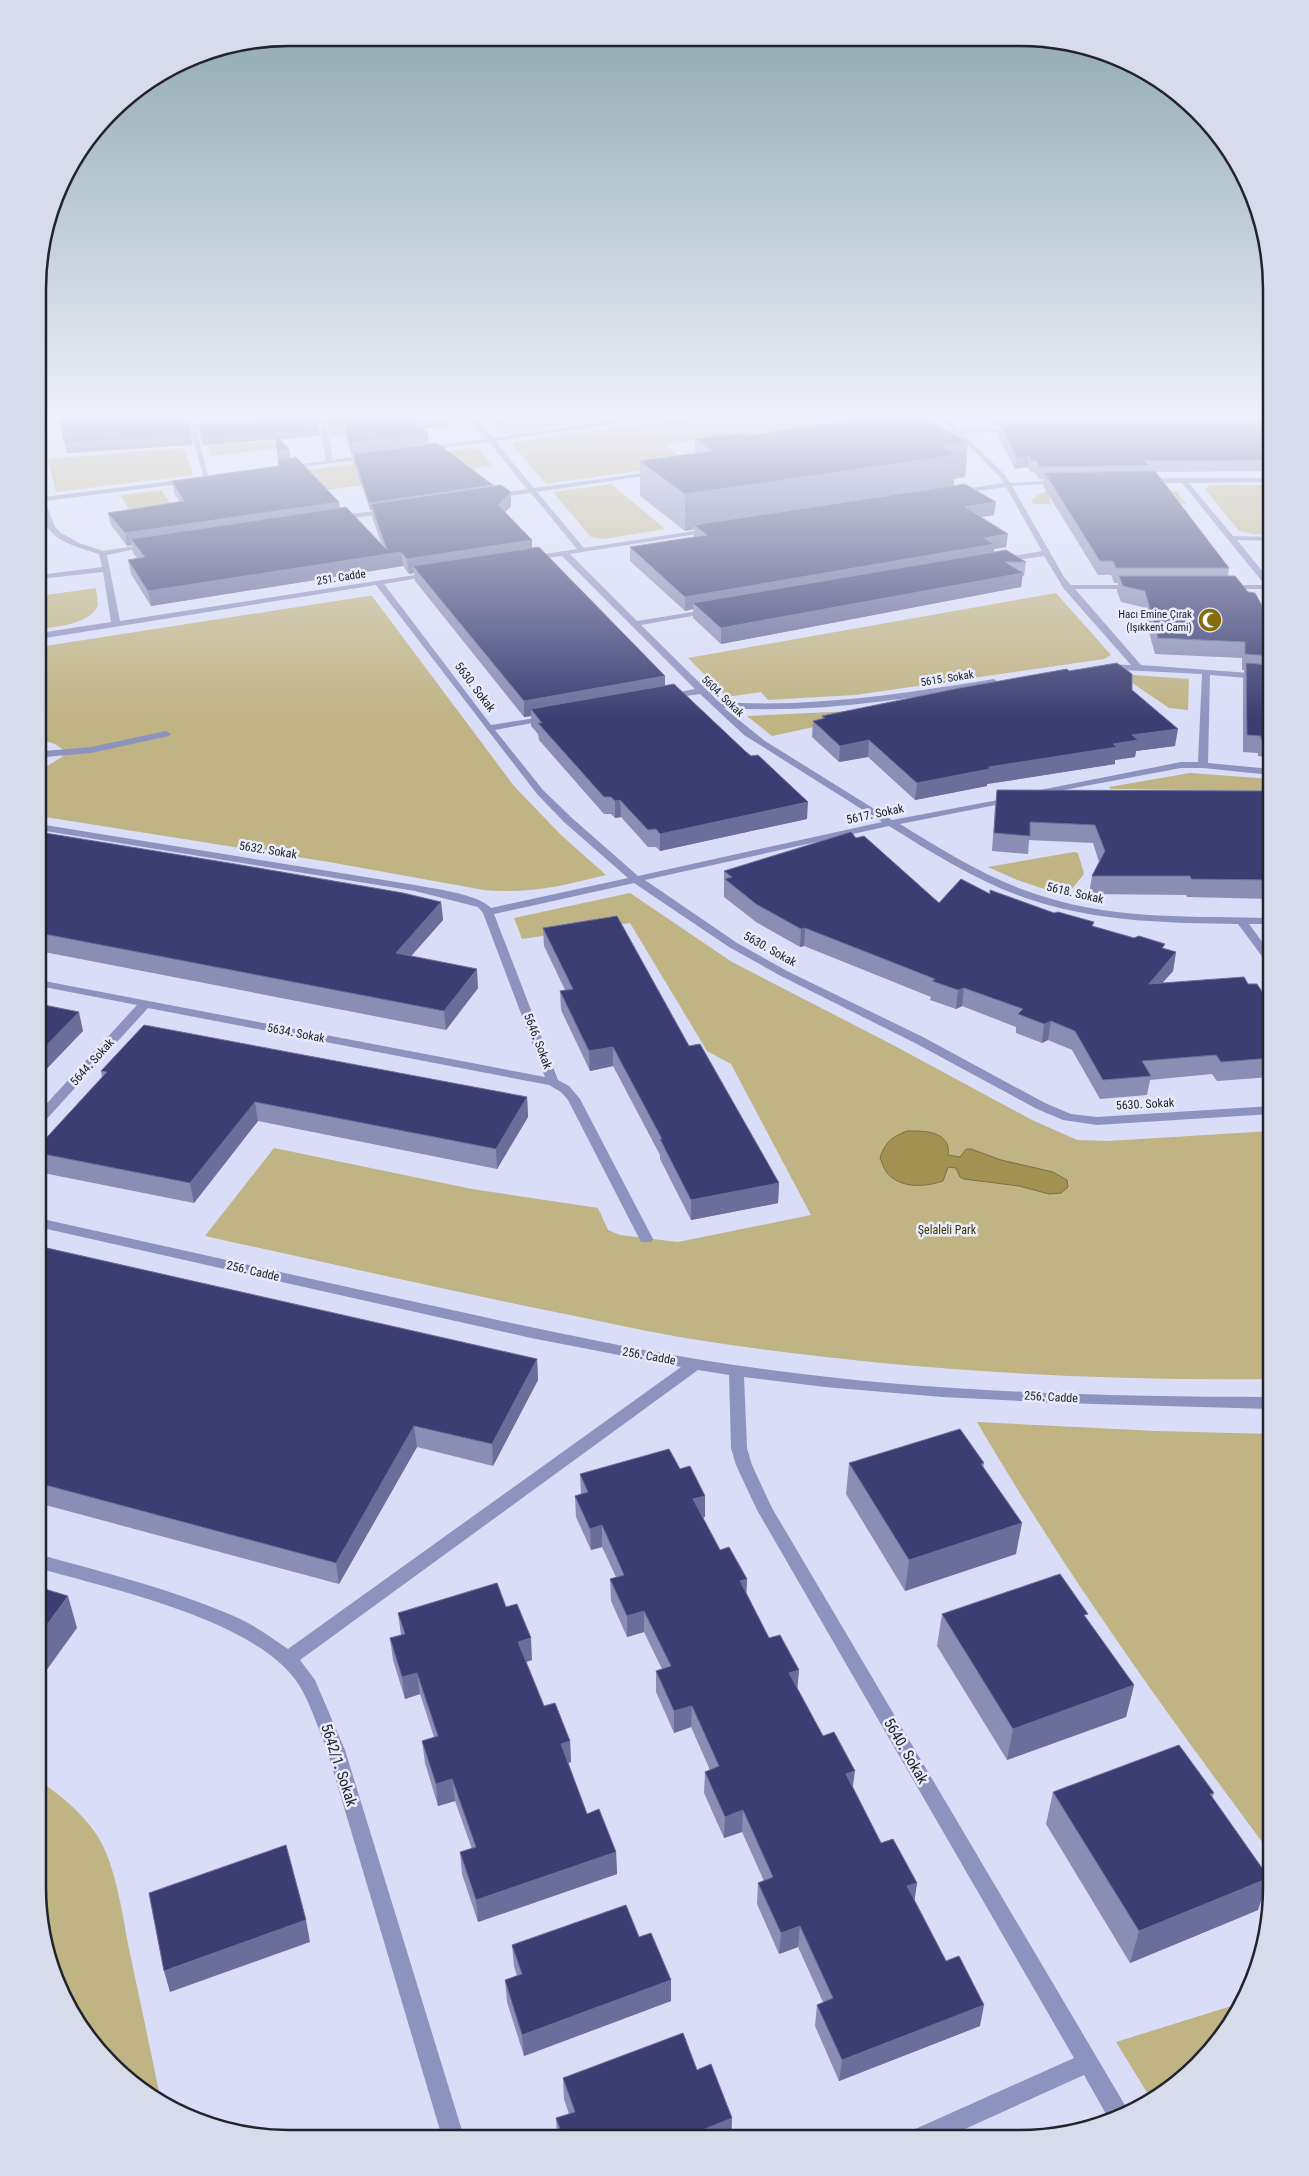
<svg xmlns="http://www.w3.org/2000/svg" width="1309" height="2176" font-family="'Roboto Condensed',sans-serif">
<rect width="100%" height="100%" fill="#d9ddf7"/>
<g fill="#c0b384">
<polygon points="541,413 573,413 587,422 505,433 497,431 487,420"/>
<polygon points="728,413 798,413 841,442 708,439 664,444 689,464 546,484 513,445 514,442"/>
<polygon points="275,441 278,448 211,456 208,445"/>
<polygon points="184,448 193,475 56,492 48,459"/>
<polygon points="472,448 480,450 492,466 328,490 309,470"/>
<polygon points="611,484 665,529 604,539 591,537 553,492"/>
<polygon points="1211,485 1271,485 1271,535 1253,534 1239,531 1205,489"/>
<polygon points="1158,487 1177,492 1186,504 1155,504 1056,496 1049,499 1051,504 1033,504 1032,501 1037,495 1055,488"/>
<polygon points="161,490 176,511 134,517 120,495"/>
<path d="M96,588L98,606C87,625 59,626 39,629V596Z"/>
<polygon points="1056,593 1111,655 1104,659 855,695 768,700 761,692 727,697 688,658"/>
<path d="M368,596H372L514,786L561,835L606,875C561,886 531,894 484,890L329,862L39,816V771L62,757L64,750L55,744L39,739V647Z"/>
<polygon points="1119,674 1189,679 1188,710 1169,708"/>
<polygon points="854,711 879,713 772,736 747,716"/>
<polygon points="1190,773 1271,779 1271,791 1111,789 1109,787"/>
<polygon points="1074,852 1078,853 1084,874 1066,896 1020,881 988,867"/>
<path d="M630,893L732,962L893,1045L1032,1120L1077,1140L1108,1141L1271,1131V1379C1080,1381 887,1369 698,1340C652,1333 606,1322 560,1313C441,1289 323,1262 205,1236L274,1148L472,1189L598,1208L608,1230L620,1235L678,1242L811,1215L731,1064L707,1051L630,923L522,939L514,918Z"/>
<path d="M977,1422L1156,1431L1271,1434V1854C1167,1714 1065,1573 977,1422Z"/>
<path d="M38,1780C59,1794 79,1810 94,1831C114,1857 122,1911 128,1944C139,1996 150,2048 161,2101L136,2086L89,2040L57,1983L38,1886Z"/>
<polygon points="1238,2004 1220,2040 1173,2086 1151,2099 1116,2042"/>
</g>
<path fill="#a29151" stroke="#7c7046" d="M907,1131C919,1131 941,1130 947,1144C949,1147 948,1152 948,1155L960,1157L966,1149H971L1001,1160L1053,1172L1067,1180L1068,1187L1061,1193L1049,1194L1019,1186L964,1179L960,1177L956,1168L948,1167L943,1181C925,1187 901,1189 887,1173C884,1169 882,1162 880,1158C885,1142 892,1137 907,1131Z"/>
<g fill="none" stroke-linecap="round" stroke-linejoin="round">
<g fill="#8d93bf" fill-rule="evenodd">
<polygon points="185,413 191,413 194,424 213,422 216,424 196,428 209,479 204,478"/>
<polygon points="318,413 324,413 333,460 369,455 371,456 371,458 285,469 285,467 287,466 326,461 319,421 301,422 298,420 319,417"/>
<path d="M465,413H472L492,438L667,413H687L495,441L534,488L659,471L660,472L657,474L537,492L584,548L713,528L714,530L710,532L570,554L637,621L712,609V613H709L641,625L719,702C812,708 902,694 994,679L998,682L994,685C904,699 815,714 724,708L765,741L892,820L1014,797V801L1011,802L900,824C946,852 993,882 1045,897C1118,920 1196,916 1271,918V924H1249L1271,954V964L1267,963L1238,924C1170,923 1103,922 1038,902C984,886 936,855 889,826L645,880L737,943L787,971L923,1037L1045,1103L1071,1114L1097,1117L1271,1106V1114L1097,1125L1063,1120L1037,1109L915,1043L779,975L729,947L634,883L494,914L558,1080L569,1086L580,1099L653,1239L651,1242H641L568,1100L561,1092L549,1085L148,1008L43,1123L38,1124L39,1112L137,1005L39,986V980L545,1077L483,913L478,907L415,891L39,830V824L415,885C435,889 478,894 491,908L628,878L564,822L537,794L376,585L39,639V633L111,622L103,572L39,579V575L102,567L99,554C57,541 39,536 39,487L43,489L44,497L188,479L192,481L188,483L45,501L55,527L61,533L79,543L103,551L147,544L151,546L107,555L120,621L434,572L435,574L431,576L384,584L491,725L549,716V720L495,730L543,790L572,818L638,876L882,822L744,735L700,694L664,699V695L695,689L562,556L529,560L528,558L532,556L577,549L531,493L491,498V494H494L527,489L489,442L424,450V448L426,447L486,439Z"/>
<polygon points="936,413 943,413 959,429 1016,429 1017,430 1014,432 963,433 1005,475 1010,483 1061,480 1061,482 1059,483 1012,486 1064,577 1071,585 1137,585 1137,589 1075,589 1141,665 1263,674 1263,678 1260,679 1210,675 1208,763 1271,769 1271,775 1203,768 1181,768 1037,795 1037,791 1040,790 1181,762 1198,762 1202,674 1103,669 1102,667 1106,664 1131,665 1064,589 1044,556 1001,562 1001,558 1042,551 1006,487 954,494 953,492 957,490 1004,483 1000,477 956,433 930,435 930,433 952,430"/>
<polygon points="1183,478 1271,478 1271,482 1189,483 1233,536 1271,537 1271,541 1237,540 1271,582 1271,589 1226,589 1226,585 1265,585 1182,483 1146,483 1142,481 1146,479"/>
<polygon points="387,509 390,509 390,513 338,520 334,518 338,516"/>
<polygon points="166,731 171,734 169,736 91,753 44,757 39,754 44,751 91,747"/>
<path d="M38,1218C155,1244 271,1270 388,1296C512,1323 637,1352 763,1369C929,1392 1104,1397 1271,1397V1409L1060,1403L942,1397L825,1387L744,1377L747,1448L752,1465L772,1508L1129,2112L1110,2121L1084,2075L945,2138H910L913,2130L1074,2058L757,1510L736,1465L731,1448L729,1375L698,1370L300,1660L315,1680L345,1750L464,2137H442L327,1750C319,1730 312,1709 302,1690C265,1621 110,1589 38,1568V1554C101,1572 168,1588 229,1614C250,1622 269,1636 288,1649L681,1367L531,1338L38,1227Z"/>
</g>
</g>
<g fill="#8a8eb4">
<polygon points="56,413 185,413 192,445 67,453"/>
<polygon points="193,413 317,413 317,415 195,422"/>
<polygon points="325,413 450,413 451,421 447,421 448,426 423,429 429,443 351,454 345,435 330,436"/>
<polygon points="835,413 922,413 922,418 968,442 965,477 954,479 954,485 994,515 981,517 1006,547 994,549 994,552 1026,562 1024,576 1022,576 1021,587 721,644 693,618 693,609 685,611 630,561 630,547 694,537 694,529 685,531 640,496 640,461 695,453 695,439 746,436 846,421"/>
<polygon points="988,413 1271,413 1271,471 1156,472 1229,568 1228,576 1271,622 1271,757 1258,756 1258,753 1243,752 1243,679 1244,670 1242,670 1242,658 1155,654 1142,607 1121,602 1117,591 1118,583 1114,583 1111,575 1098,575 1043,486 1044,479 1039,479 1034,472 1030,472 1028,467 1015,469 998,435 999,427 994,427"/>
<polygon points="198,423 319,430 320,436 280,439 290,458 339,502 340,508 382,545 372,517 372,510 370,510 353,461 353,454 493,486 511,492 511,506 505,512 532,540 532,548 665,676 665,686 807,819 660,851 656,847 648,847 621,817 615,818 611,814 604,814 539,740 538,734 531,726 531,716 524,717 415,581 414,573 409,574 403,566 151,606 131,574 128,560 137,558 133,553 132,545 127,546 111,525 108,513 180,502 174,493 172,481 279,466 276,439 203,445 198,430"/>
<polygon points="1069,671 1132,690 1175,746 1136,751 1135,757 1115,760 1115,764 987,784 987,786 915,800 868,757 839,762 812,737 813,721 822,719 822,716"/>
<polygon points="997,790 1271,791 1271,899 1187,897 1186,895 1089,894 1092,876 1099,862 1093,843 1029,840 1028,854 992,851 995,807"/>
<polygon points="39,832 441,902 443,920 411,956 478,988 446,1030 39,951"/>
<polygon points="856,838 939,903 990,894 1176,952 1173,971 1162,983 1248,984 1271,1005 1271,1077 1217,1081 1212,1074 1150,1080 1147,1095 1100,1099 1072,1050 1048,1040 1042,1043 1016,1033 1016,1027 962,1006 956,1009 930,1000 931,997 804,946 800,947 756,922 724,897 724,871"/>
<polygon points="543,928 689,1046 779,1183 778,1203 691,1220 660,1159 660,1155 613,1066 590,1071 561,1010 560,991 565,990 544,946"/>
<polygon points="101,1071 527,1097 528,1117 497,1169 258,1121 194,1203 38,1172 38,1147 102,1077"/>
<polygon points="38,1246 537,1359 538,1380 493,1466 417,1447 339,1584 38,1503"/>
<polygon points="849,1463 984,1463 983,1468 1016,1554 905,1591 846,1494"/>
<polygon points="580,1474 705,1517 702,1518 720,1550 747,1579 746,1593 769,1638 799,1670 797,1688 823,1736 853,1788 881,1843 917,1883 914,1900 980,2026 839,2081 815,2026 817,2005 823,2002 798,1947 779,1954 757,1904 758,1883 764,1881 742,1832 724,1838 704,1793 705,1772 710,1770 691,1727 674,1733 656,1692 656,1671 662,1669 644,1632 627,1637 611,1601 610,1579 616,1577 602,1547 591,1550 576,1517 575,1496 581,1494"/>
<polygon points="506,1607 532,1660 526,1662 544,1706 570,1741 571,1762 568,1763 587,1814 616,1852 617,1874 478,1922 462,1874 460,1852 472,1849 455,1801 438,1806 425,1763 422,1741 434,1737 420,1694 405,1699 393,1660 390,1638 401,1635 398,1613"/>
<polygon points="942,1614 1087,1619 1134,1685 1126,1717 1007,1760 937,1646"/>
<polygon points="1053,1792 1214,1793 1212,1798 1258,1910 1130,1963 1046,1824"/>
<polygon points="639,1937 671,2001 524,2056 507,2002 505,1980 517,1976 514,1966 512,1945"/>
<polygon points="697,2070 732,2118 731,2138 557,2137 556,2118 569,2114 564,2099 563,2078"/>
</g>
<g fill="#6a6e9a">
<polygon points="444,413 450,413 451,421 447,421 448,426 411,430 410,419"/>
<polygon points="589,413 612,413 589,417"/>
<polygon points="319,430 320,436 203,445 202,438"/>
<polygon points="428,433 429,443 351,454 350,443"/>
<polygon points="191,434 192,445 67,453 65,443"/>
<polygon points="968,442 965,477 954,479 953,490 694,525 694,529 685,531 685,494 942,446"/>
<polygon points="289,449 291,462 278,464 277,450"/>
<polygon points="1029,456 1028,467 1015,469 1017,458"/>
<polygon points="493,485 371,504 372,510 370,510 369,503"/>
<polygon points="511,492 511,506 499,519 498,505"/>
<polygon points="339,502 340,514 131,539 132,545 127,546 125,533"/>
<polygon points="996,502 994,515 964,520 965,507"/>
<polygon points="1008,534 1006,547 994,549 993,558 693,603 693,609 685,611 685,597 984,538"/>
<polygon points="532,540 532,554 413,566 414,573 409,574 407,559"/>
<polygon points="401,552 403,566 151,606 148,591"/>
<polygon points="1023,573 1021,587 721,644 721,628"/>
<polygon points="665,676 665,692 531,709 531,716 524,717 524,701"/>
<polygon points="1178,729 1175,746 1136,751 1135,757 1115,760 1115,764 987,784 987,786 915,800 917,783 989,767 1113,744 1132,735"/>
<polygon points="869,740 868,757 839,762 840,746"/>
<polygon points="620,800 621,817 615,818 615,801"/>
<polygon points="808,802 807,819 660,851 660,834"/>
<polygon points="441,902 443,920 397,972 396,953"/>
<polygon points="805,928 804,946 800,947 801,929"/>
<polygon points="1176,952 1173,971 1145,1003 1149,984"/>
<polygon points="477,969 478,988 446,1030 444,1011"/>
<polygon points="964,988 962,1006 956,1009 958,990"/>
<polygon points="79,1012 83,1031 39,1077 39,1053"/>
<polygon points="1051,1021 1048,1040 1042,1043 1044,1024"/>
<polygon points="613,1047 613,1066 590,1071 589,1051"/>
<polygon points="527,1097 528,1117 497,1169 496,1149"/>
<polygon points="255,1102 258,1121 194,1203 190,1183"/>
<polygon points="779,1183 778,1203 691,1220 691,1200"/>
<polygon points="537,1359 538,1380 493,1466 492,1444"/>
<polygon points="414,1426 417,1447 339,1584 336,1563"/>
<polygon points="705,1496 705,1517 692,1521 693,1499"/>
<polygon points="1022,1523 1016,1554 905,1591 909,1560"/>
<polygon points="602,1525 602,1547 591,1550 590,1529"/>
<polygon points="747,1579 746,1600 740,1581"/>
<polygon points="68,1596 77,1628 38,1682 38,1637"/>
<polygon points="644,1611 644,1632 627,1637 627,1616"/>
<polygon points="531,1638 532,1660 519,1664 518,1642"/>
<polygon points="799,1670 797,1692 789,1673"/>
<polygon points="417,1673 420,1694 405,1699 402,1677"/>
<polygon points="1134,1685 1126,1717 1007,1760 1013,1729"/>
<polygon points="692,1706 691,1727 674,1733 674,1711"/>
<polygon points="570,1741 571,1762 562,1765 561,1744"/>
<polygon points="855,1771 852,1793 846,1774"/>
<polygon points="452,1779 455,1801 438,1806 436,1784"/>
<polygon points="743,1810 742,1832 724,1838 725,1817"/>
<polygon points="616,1852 617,1874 478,1922 476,1900"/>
<polygon points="1269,1878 1258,1910 1130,1963 1139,1931"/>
<polygon points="917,1883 914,1904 907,1886"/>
<polygon points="306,1920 310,1942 170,1992 164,1971"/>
<polygon points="800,1926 798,1947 779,1954 781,1933"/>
<polygon points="671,1980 671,2001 524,2056 522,2035"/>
<polygon points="984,2005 980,2026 839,2081 842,2060"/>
<polygon points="732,2118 731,2138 683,2138"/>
</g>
<g fill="#3b3e72" stroke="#6a6e9a">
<polygon points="57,413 185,413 191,434 65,443"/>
<polygon points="326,413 445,413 447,416 410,419 428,433 350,443 344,424 329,425"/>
<polygon points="897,413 913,413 968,442 942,446 956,455 685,494 640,461 713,451 695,439 741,433 746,436"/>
<polygon points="994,413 1271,413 996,416"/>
<polygon points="317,417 319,430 202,438 198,423"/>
<polygon points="1271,421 1271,460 1145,461 1149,465 1040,467 1036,461 1032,461 1029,456 1017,458 999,424"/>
<polygon points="275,434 289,449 277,450"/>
<polygon points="437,443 493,485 369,503 353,454"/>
<polygon points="296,457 339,502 125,533 108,513 184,501 172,481 279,466 278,460"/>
<polygon points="1155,471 1229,568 1116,568 1113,561 1100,561 1045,473"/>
<polygon points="965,484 996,502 965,507 1008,534 984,538 994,544 685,597 630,547 707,535 694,525"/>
<polygon points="501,485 511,492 498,505 532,540 407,559 401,552 148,591 128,560 145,557 131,539 346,507 387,550 371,504"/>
<polygon points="539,547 665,676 524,701 413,566"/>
<polygon points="1006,550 1026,562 1005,562 1023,573 721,628 693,603"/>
<polygon points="1119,576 1235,576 1248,592 1255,593 1271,622 1271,656 1245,654 1245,642 1158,638 1145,591 1123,586"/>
<polygon points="1117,663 1132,674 1132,690 1178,729 1132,735 1138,740 1113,744 1117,747 989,767 989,769 917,783 869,740 840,746 813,721 825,718 822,716 960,688 1067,669 1069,671"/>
<polygon points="1246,663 1271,665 1271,740 1261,739 1261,736 1247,735"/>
<polygon points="674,684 745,751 751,756 758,755 808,802 660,834 656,829 648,830 620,800 615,801 611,797 604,797 538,723 542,723 531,709"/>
<polygon points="997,790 1271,791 1271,880 1191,879 1190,876 1092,876 1105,851 1095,825 1030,822 1030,836 994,833"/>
<polygon points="39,832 235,864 403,893 441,902 396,953 477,969 444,1011 39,933"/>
<polygon points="851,832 856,838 864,836 939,903 961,879 990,894 990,890 1054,913 1058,912 1094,922 1092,926 1134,938 1139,936 1165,944 1162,948 1176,952 1149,984 1244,977 1248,984 1257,984 1271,1005 1271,1058 1221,1062 1216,1055 1142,1061 1151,1076 1103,1080 1075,1031 1051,1021 1044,1024 1018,1014 1023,1009 964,988 958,990 932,981 935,979 805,928 801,929 756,904 725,879 732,877 724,871"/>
<polygon points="617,916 689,1046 700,1044 779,1183 691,1200 660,1139 662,1139 613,1047 589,1051 560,991 573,989 543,928"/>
<polygon points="39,1004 79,1012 39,1053"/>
<polygon points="144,1025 527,1097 496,1149 255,1102 190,1183 38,1153 38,1147 107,1072 101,1071"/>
<polygon points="38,1246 537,1359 492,1444 414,1426 336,1563 38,1483"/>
<polygon points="960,1429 984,1463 981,1464 1022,1523 909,1560 849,1463"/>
<polygon points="669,1449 680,1469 690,1466 705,1496 693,1499 720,1550 729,1547 747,1579 740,1581 769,1638 780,1635 799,1670 789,1673 823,1736 834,1732 855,1771 846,1774 881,1843 893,1839 917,1883 907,1886 946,1961 959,1956 984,2005 842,2060 817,2005 833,1998 800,1926 781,1933 758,1883 773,1877 743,1810 725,1817 705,1772 719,1766 692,1706 674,1711 656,1671 671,1666 644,1611 627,1616 610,1579 624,1575 602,1525 590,1529 575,1496 588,1492 580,1474"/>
<polygon points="1060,1574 1088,1614 1084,1615 1134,1685 1013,1729 942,1614"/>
<polygon points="497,1583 506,1607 517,1604 531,1638 518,1642 544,1706 555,1703 570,1741 561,1744 587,1814 599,1809 616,1852 476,1900 460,1852 476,1847 452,1779 436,1784 422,1741 438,1736 417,1673 402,1677 390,1638 405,1634 398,1613"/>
<polygon points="38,1587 68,1596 38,1637"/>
<polygon points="1179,1745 1214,1793 1210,1794 1269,1878 1139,1931 1053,1792"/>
<polygon points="286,1845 306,1920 164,1971 149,1893"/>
<polygon points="626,1905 639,1937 651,1933 671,1980 522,2035 505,1980 522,1974 512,1945"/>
<polygon points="683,2033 697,2070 711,2064 732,2118 683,2138 563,2137 556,2118 575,2112 563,2078"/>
</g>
<linearGradient id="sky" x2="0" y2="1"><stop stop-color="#8ca6ac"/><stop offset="0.58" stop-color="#eef0fb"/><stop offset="1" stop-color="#eef0fb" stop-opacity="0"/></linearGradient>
<rect width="1309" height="718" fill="url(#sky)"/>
<defs>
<g id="mosque-disc" transform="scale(1.25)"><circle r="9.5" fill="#836e0b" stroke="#e8ebfa"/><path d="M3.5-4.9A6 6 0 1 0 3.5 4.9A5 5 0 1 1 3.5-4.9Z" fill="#fff"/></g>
</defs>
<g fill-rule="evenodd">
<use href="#mosque-disc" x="1210" y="620"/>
</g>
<g text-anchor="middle" stroke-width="5" stroke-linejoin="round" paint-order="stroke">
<g font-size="11" fill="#22232d" stroke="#e8ebfa">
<text transform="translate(341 577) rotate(-9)" y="4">251. Cadde</text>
<text transform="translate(947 678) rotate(-9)" y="4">5615. Sokak</text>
<text transform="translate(723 696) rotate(44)" y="4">5604. Sokak</text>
</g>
<g font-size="11" fill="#22232d" stroke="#e8ebfa" text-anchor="end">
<text x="1192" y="618">Hacı Emine Çırak<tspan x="1192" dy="13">(Işıkkent Cami)</tspan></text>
</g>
<g font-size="12" fill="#22232d" stroke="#e8ebfa">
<text transform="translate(475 687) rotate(53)" y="4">5630. Sokak</text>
<text transform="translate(875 814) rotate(-12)" y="4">5617. Sokak</text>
<text transform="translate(268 850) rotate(9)" y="4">5632. Sokak</text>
<text transform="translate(1075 893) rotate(13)" y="4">5618. Sokak</text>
<text transform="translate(770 949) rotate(29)" y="4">5630. Sokak</text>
<text transform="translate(296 1033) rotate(11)" y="4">5634. Sokak</text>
<text transform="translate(538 1041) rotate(69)" y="4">5646. Sokak</text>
<text transform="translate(92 1062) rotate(-48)" y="4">5644. Sokak</text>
<text transform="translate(1145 1104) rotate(-3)" y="4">5630. Sokak</text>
<text transform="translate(253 1271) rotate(13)" y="4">256. Cadde</text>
<text transform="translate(649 1356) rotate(10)" y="4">256. Cadde</text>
<text transform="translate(1051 1397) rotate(3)" y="4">256. Cadde</text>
</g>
<g font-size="12" fill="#423600" stroke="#e8ebfa">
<text x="947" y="1234">Şelaleli Park</text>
</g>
<g font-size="15" fill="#22232d" stroke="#e8ebfa">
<text transform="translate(906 1751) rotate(60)" y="5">5640. Sokak</text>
<text transform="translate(339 1765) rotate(72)" y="5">5642/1. Sokak</text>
</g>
</g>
<path d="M0 0H1309V2176H0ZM289 46H1020A243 243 0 0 1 1263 289V1887A243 243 0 0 1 1020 2130H289A243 243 0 0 1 46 1887V289A243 243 0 0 1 289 46Z" fill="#d8dbea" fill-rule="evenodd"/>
<path fill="none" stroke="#22232d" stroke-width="2.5" d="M289 46H1020A243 243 0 0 1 1263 289V1887A243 243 0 0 1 1020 2130H289A243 243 0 0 1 46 1887V289A243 243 0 0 1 289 46Z"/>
</svg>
